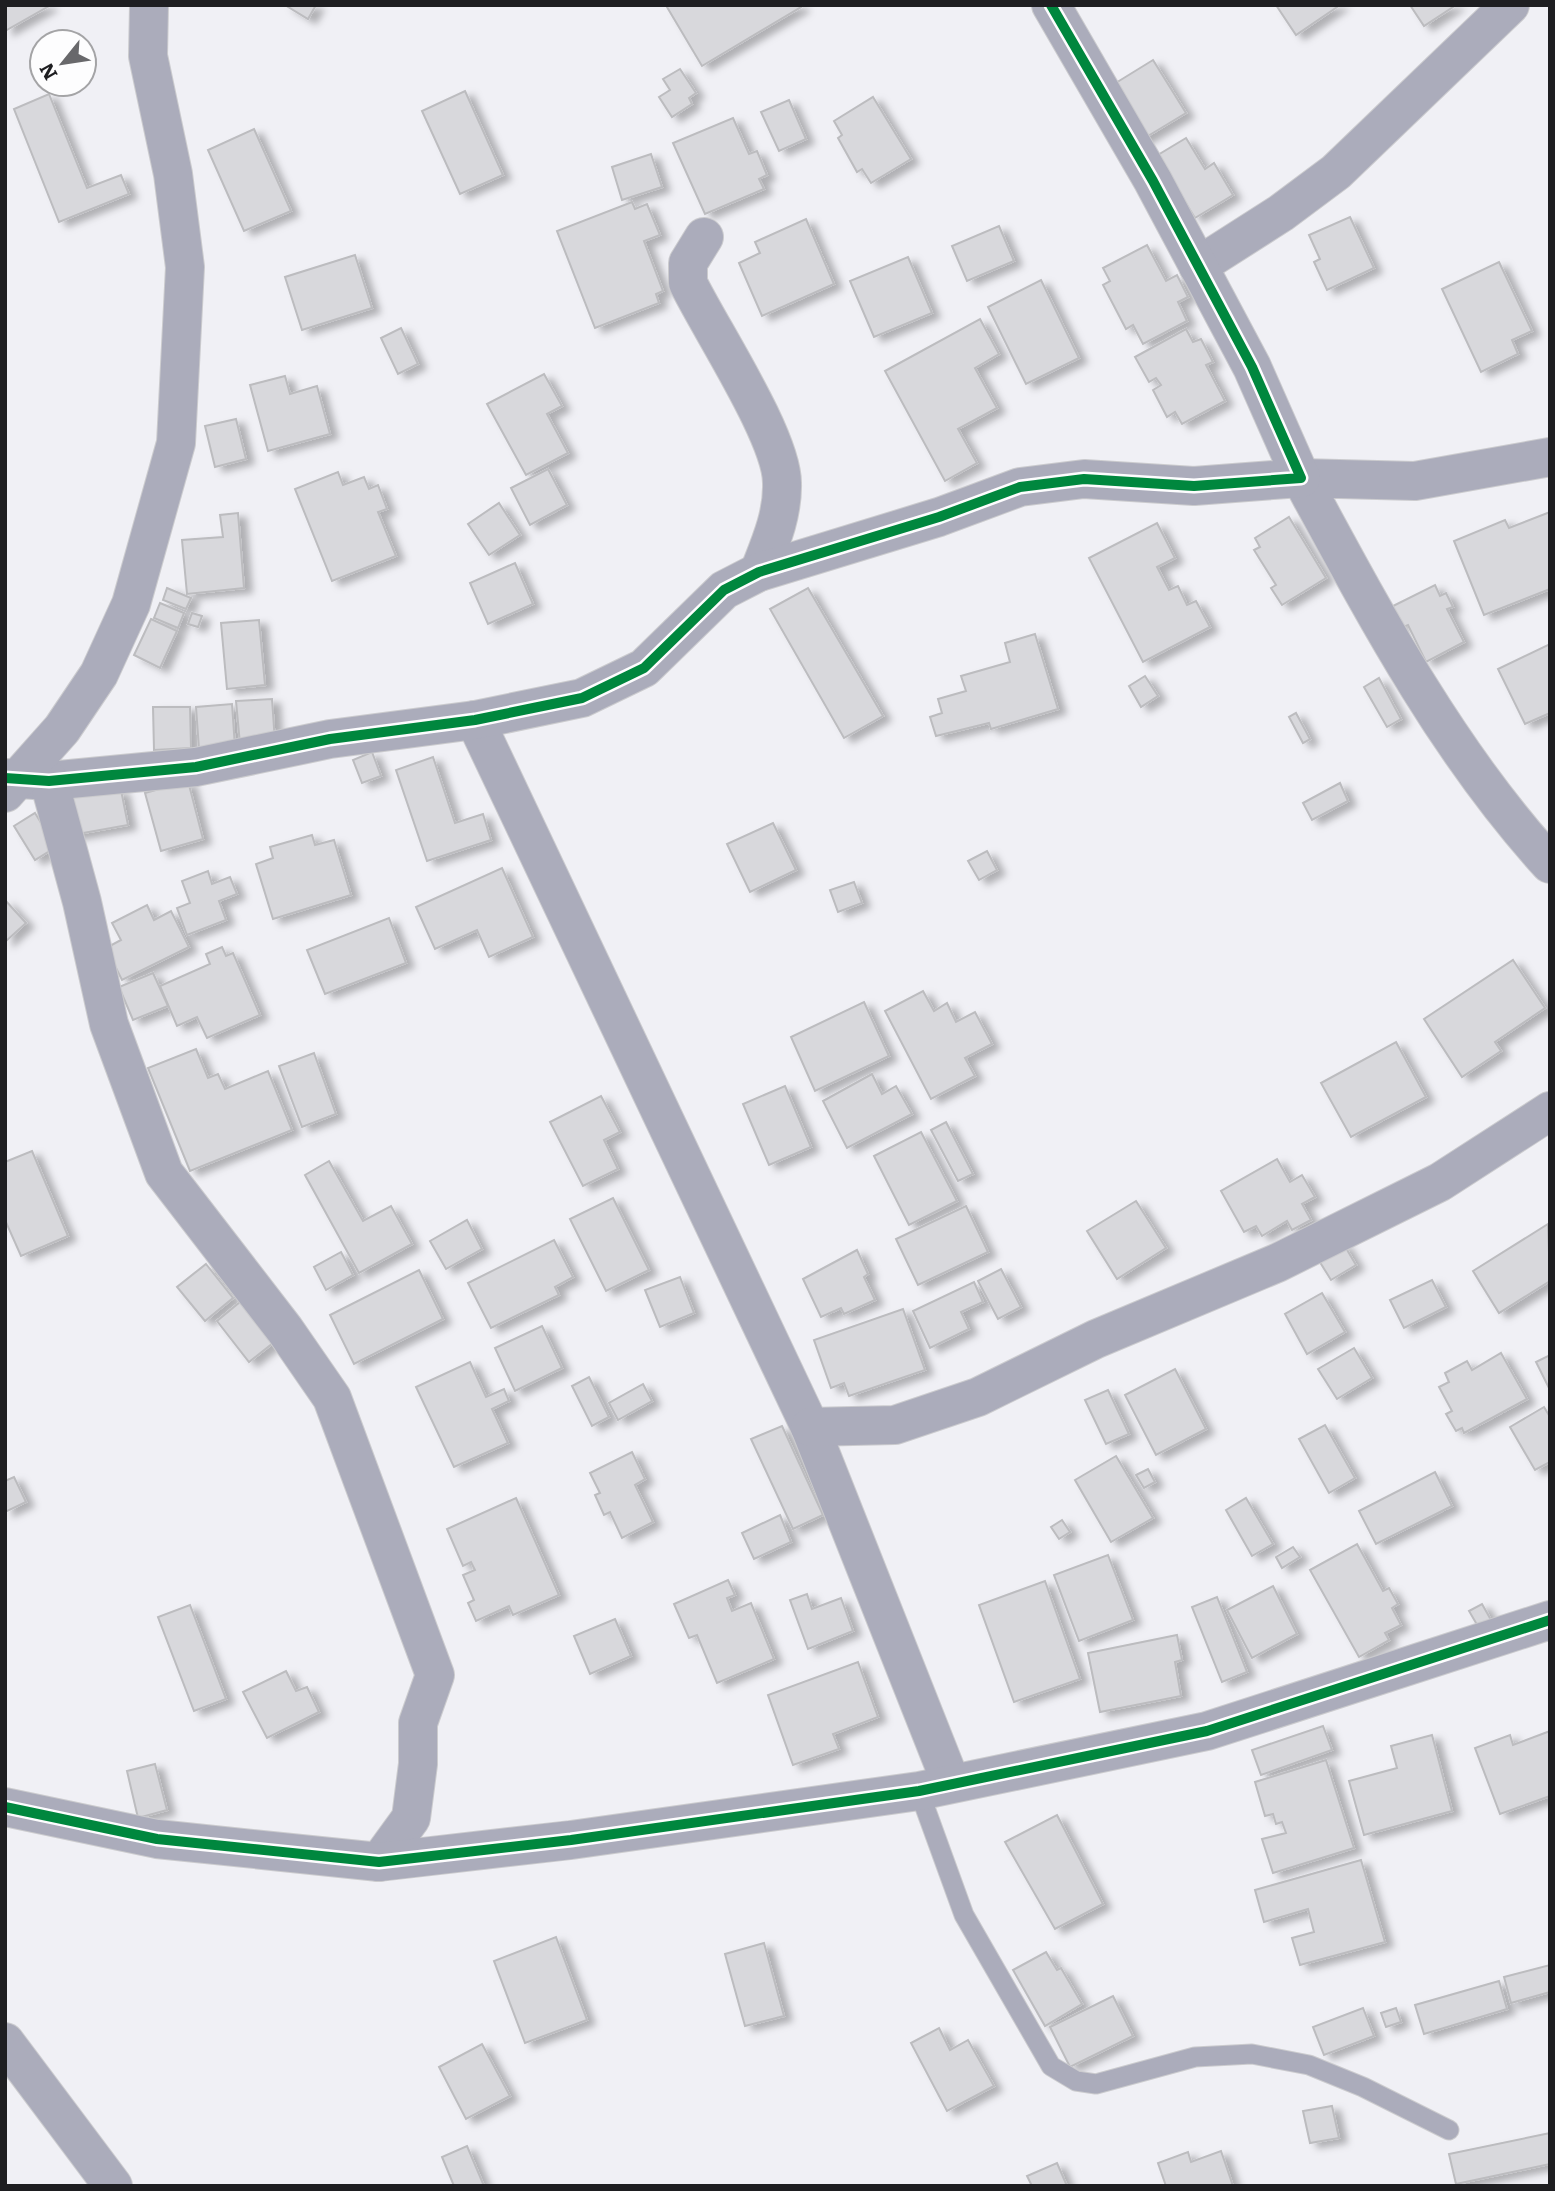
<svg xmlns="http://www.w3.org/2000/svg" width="1555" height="2191" font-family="Literata,serif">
<defs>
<filter id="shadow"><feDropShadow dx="8" dy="4.5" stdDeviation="3.5" flood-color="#0004"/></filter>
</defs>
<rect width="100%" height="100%" fill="#f0f0f5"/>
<g fill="#d8d8dc" stroke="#bcbcbf" stroke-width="2" filter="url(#shadow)">
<polygon points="5,5 48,5 49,6 5,31"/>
<polygon points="285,5 316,5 308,19"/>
<polygon points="670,5 800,5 801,7 702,66 667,7"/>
<polygon points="1276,5 1340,5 1296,35"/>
<polygon points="1410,5 1456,5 1424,26"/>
<polygon points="1153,60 1186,113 1138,142 1106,89"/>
<polygon points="680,69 696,93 689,98 692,104 672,117 659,97 670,90 663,79"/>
<polygon points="465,91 503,175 460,194 422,111"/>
<polygon points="49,94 87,188 121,175 129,194 59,222 14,109"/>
<polygon points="873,97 911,159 871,183 862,169 857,172 838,138 842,135 834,121"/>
<polygon points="789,100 806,139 779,151 761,112"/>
<polygon points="733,118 749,154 757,151 767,175 759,179 764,189 705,214 673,143"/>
<polygon points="254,129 291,211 244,231 208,150"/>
<polygon points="1186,138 1205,169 1214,163 1233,195 1195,218 1177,189 1148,161"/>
<polygon points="651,154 662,187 622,200 612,167"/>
<polygon points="632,202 635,209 647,204 660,235 644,241 663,291 656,294 659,303 595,328 557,231"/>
<polygon points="1350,217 1374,268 1327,290 1314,262 1320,259 1309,235"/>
<polygon points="806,219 834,284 762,316 739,263 760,253 755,242"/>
<polygon points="999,226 1014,261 967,281 952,246"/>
<polygon points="1147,245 1166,281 1177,275 1188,297 1178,302 1187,321 1143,344 1133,325 1126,329 1103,285 1110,281 1103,268"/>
<polygon points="355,255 372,308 302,330 285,277"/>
<polygon points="908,257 932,313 874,337 850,281"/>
<polygon points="1499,262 1532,331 1512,340 1518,354 1481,372 1442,289"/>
<polygon points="1041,280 1079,358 1026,384 988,307"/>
<polygon points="980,319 999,354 975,368 997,408 958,429 977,463 945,481 885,371"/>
<polygon points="401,328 418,364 398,374 381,338"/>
<polygon points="1186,329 1193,342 1201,339 1213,362 1206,365 1225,401 1182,424 1175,412 1167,417 1153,390 1161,385 1156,378 1149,382 1135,357"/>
<polygon points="544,374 562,406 547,414 568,453 526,475 487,404"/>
<polygon points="285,376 290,394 317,386 330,434 268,451 250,385"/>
<polygon points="236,419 246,459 215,467 205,426"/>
<polygon points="548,469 567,505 530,525 511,488"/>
<polygon points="338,472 343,485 364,477 369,489 378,485 387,509 378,512 396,556 332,581 295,489"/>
<polygon points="499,503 520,535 489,555 468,524"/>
<polygon points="1550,512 1550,589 1484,615 1454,541 1505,520 1509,528"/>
<polygon points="238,513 244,588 187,594 182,540 223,537 220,515"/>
<polygon points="1289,517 1326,578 1282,605 1271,588 1276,585 1254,550 1260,547 1255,538"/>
<polygon points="1157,523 1175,558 1157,567 1169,590 1178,586 1187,605 1196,601 1210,627 1143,662 1089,558"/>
<polygon points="515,563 533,604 488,624 470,583"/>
<polygon points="1435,585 1440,596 1446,593 1453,607 1447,609 1464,642 1426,662 1408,625 1401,628 1391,607"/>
<polygon points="167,588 191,598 186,609 163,600"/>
<polygon points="808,588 883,716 844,738 770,609"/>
<polygon points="160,603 184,613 178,628 154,618"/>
<polygon points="192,613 202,616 198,627 188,624"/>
<polygon points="151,619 177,631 160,668 134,655"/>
<polygon points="259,620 265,685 227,689 221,623"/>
<polygon points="1035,634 1058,709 991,729 989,723 936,736 930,717 942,713 938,699 966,691 961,676 1010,662 1005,643"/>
<polygon points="1550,644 1550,713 1525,724 1498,669"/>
<polygon points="1145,676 1158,696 1141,707 1129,686"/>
<polygon points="1379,678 1401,719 1387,727 1364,687"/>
<polygon points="272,699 275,742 240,744 236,701"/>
<polygon points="232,704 235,747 199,749 196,707"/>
<polygon points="153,707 190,707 191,748 154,750"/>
<polygon points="1296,713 1310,739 1303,743 1289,717"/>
<polygon points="372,752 381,776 362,783 353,760"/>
<polygon points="433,757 455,823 483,814 491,840 427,861 396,770"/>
<polygon points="188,781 203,839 161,851 145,793"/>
<polygon points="1340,783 1348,801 1312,820 1303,803"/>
<polygon points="121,790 128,825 72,835 64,792"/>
<polygon points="35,813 56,847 35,860 14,826"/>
<polygon points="773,823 796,870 750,892 727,844"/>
<polygon points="312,835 315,845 334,840 351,895 273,919 256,864 273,858 270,847"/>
<polygon points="987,851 997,870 979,880 968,861"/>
<polygon points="502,868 533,937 489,957 477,930 435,949 416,907"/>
<polygon points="208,871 212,884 230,877 237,894 219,901 226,920 187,935 177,908 190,903 182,881"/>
<polygon points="854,882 862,903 838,912 830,890"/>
<polygon points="5,900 26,923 5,942"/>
<polygon points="147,905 154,920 171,911 189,947 122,980 106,948 121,940 112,923"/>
<polygon points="389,918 406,963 325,994 307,950"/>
<polygon points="222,947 226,956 233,953 260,1015 207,1038 197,1017 177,1026 160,986 210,964 206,954"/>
<polygon points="1513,960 1545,1008 1495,1042 1501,1051 1462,1077 1424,1019"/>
<polygon points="153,973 168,1006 133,1020 119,987"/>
<polygon points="923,991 934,1011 947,1003 956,1022 975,1012 992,1044 965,1058 975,1076 931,1099 885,1011"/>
<polygon points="864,1002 889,1056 815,1091 791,1037"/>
<polygon points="1396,1042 1426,1097 1351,1137 1321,1083"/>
<polygon points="196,1049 208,1078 218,1074 225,1089 268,1071 292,1130 190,1171 148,1068"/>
<polygon points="314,1053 336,1114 302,1127 279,1066"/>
<polygon points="872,1074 882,1094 896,1086 912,1114 847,1148 823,1101"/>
<polygon points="785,1086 811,1147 769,1165 743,1104"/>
<polygon points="601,1096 620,1132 604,1140 618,1169 583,1186 550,1122"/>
<polygon points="946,1122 973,1174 958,1181 931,1130"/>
<polygon points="921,1132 957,1201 909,1225 874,1156"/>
<polygon points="32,1151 68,1236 21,1256 5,1220 5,1162"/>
<polygon points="1277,1159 1290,1182 1302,1175 1315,1197 1302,1204 1311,1220 1292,1230 1287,1221 1262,1236 1256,1226 1244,1232 1221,1191"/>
<polygon points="329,1161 363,1221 391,1206 412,1244 359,1273 305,1175"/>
<polygon points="613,1198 649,1270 606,1291 570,1219"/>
<polygon points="1136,1201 1166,1248 1117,1279 1087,1231"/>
<polygon points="966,1206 988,1252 918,1285 896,1239"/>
<polygon points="467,1220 482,1249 446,1269 430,1241"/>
<polygon points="1548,1224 1550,1281 1499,1313 1473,1271"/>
<polygon points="554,1240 573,1277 555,1287 559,1295 491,1328 468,1283"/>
<polygon points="1343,1243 1356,1265 1331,1280 1318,1259"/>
<polygon points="857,1250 868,1274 864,1277 875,1300 844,1314 841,1308 821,1317 803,1279"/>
<polygon points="341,1252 353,1275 326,1290 314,1267"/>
<polygon points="206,1264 233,1298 205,1321 177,1287"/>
<polygon points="1001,1269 1021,1307 998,1319 978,1281"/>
<polygon points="419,1270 443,1319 354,1364 330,1315"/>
<polygon points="680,1277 694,1313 660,1327 645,1290"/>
<polygon points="1432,1280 1446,1307 1404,1328 1390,1300"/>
<polygon points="974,1282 983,1302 961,1312 969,1329 930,1348 913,1311"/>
<polygon points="1322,1293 1345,1332 1307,1354 1285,1314"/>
<polygon points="240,1302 273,1343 249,1362 217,1321"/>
<polygon points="903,1309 925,1370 849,1396 844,1383 831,1388 814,1340"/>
<polygon points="542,1326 562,1368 515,1391 495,1348"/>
<polygon points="1354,1348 1372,1378 1337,1399 1318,1369"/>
<polygon points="1501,1353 1527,1399 1464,1433 1462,1428 1456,1431 1446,1414 1452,1411 1439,1387 1449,1382 1445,1373 1467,1361 1472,1370"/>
<polygon points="1550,1355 1550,1390 1536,1362"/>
<polygon points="470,1362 486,1397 504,1389 509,1401 492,1409 508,1443 454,1467 416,1387"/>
<polygon points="1175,1369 1206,1429 1156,1455 1125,1395"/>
<polygon points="589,1377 609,1417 592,1426 572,1386"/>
<polygon points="643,1384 652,1401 618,1420 609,1403"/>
<polygon points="1108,1390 1129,1434 1106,1444 1085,1400"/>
<polygon points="1544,1407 1550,1417 1550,1462 1535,1470 1510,1427"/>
<polygon points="1325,1425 1355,1478 1329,1493 1299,1439"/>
<polygon points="782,1426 823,1515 793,1529 751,1439"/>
<polygon points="632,1452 645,1479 635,1485 653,1522 622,1538 610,1512 604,1515 595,1495 600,1493 590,1473"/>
<polygon points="1116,1456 1153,1518 1111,1542 1075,1480"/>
<polygon points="1148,1469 1155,1482 1144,1488 1136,1475"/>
<polygon points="1435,1472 1452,1506 1376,1544 1359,1511"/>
<polygon points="14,1477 26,1502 5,1512 5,1481"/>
<polygon points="516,1498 559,1595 513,1615 509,1606 476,1621 468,1603 474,1600 463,1575 475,1570 471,1562 463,1566 447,1529"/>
<polygon points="1246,1498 1273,1544 1252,1556 1226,1510"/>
<polygon points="780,1515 791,1542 754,1559 742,1533"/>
<polygon points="1062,1520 1070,1532 1059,1539 1051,1527"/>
<polygon points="1357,1544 1383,1591 1389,1588 1398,1604 1392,1608 1401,1625 1385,1633 1389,1640 1359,1657 1310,1570"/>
<polygon points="1293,1547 1300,1557 1282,1568 1276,1557"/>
<polygon points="1108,1555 1133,1620 1079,1641 1054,1575"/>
<polygon points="728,1580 735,1595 727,1598 732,1611 751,1603 774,1659 717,1683 697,1635 689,1638 674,1604"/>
<polygon points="1045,1581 1080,1679 1014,1702 979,1605"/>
<polygon points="1273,1586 1297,1634 1252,1658 1227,1610"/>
<polygon points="807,1594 812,1609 841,1598 853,1631 808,1649 790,1600"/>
<polygon points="1217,1597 1247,1672 1222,1682 1192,1607"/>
<polygon points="1482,1604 1491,1620 1479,1628 1469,1611"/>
<polygon points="190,1605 226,1699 194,1711 158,1617"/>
<polygon points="615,1619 631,1656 590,1674 574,1636"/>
<polygon points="1177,1635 1182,1660 1175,1662 1181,1696 1100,1712 1088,1653"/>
<polygon points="858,1662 878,1717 833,1734 839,1749 793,1765 768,1695"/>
<polygon points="286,1671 296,1691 307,1687 319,1712 267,1738 243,1692"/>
<polygon points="1323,1726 1332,1750 1261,1775 1252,1750"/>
<polygon points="1550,1731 1550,1796 1500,1814 1475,1748 1510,1735 1513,1745"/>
<polygon points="1432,1735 1452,1811 1364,1835 1349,1781 1397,1768 1391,1746"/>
<polygon points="1326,1760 1354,1848 1273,1873 1262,1839 1286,1833 1282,1822 1276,1824 1273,1814 1265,1816 1255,1782"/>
<polygon points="155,1764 167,1810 138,1818 127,1771"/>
<polygon points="1057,1815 1103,1904 1055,1929 1005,1842"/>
<polygon points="1361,1860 1385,1942 1300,1965 1292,1938 1314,1932 1308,1909 1264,1922 1255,1890"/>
<polygon points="556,1937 587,2020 525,2043 494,1961"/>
<polygon points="764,1943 784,2016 745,2026 725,1954"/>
<polygon points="1046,1952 1057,1970 1061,1968 1082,2004 1045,2026 1013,1970"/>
<polygon points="1550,1965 1550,1992 1511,2003 1504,1977"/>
<polygon points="1499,1981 1507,2009 1424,2034 1415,2005"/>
<polygon points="1113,1996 1133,2036 1070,2067 1050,2027"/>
<polygon points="1363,2008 1374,2036 1324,2055 1313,2027"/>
<polygon points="1396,2008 1401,2022 1386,2027 1381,2013"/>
<polygon points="939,2028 950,2050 968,2040 994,2086 947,2111 911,2043"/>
<polygon points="482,2044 510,2096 466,2119 439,2067"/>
<polygon points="1332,2106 1339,2138 1310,2143 1303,2111"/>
<polygon points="1550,2133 1550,2164 1456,2184 1449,2154"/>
<polygon points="467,2146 484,2186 454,2186 442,2157"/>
<polygon points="1221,2151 1233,2186 1166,2186 1158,2163 1188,2152 1191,2162"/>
<polygon points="1057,2163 1067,2186 1032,2186 1027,2176"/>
</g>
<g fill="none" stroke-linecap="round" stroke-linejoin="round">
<g stroke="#cbcbce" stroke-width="21">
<polyline id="service" points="919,1791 964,1915 1051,2066 1076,2081 1096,2084 1195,2057 1252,2054 1309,2065 1363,2087 1449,2130"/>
</g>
<g stroke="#cbcbce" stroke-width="40">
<g id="minor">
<path d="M704,237L688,263V283C711,330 782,437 782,483C783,515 770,544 759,572"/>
<polyline points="1198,266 1281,213 1336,172 1510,5"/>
<path d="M1550,457L1415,481L1301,478C1374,613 1446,750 1550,864"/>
<polyline points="475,720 810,1427 951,1783"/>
<polyline points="5,778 49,781 196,767 330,739 475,720 582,698 644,668 724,590 759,572 939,517 1020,487 1084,479 1194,486 1301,478 1252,367 1153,181 1051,5"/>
<polyline points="49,781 82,902 109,1024 164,1173 285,1330 332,1398 435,1675 418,1723 418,1764 411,1818 379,1862"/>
<polyline points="5,793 62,729 99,674 131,604 176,443 185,267 173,174 148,56 149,5"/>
<polyline points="810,1427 895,1425 978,1397 1096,1339 1277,1263 1440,1182 1550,1111"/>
<polyline points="5,1807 157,1839 379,1862 571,1840 919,1791 1207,1731 1550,1620"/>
<polyline points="5,2042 113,2186"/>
</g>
</g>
<use href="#service" stroke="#abacbb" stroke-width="19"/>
<use href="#minor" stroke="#abacbb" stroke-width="38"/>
<g stroke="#fdfdfe" stroke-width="15">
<g id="cycleway">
<polyline points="5,778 49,781 196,767 330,739 475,720 582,698 644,668 724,590 759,572 939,517 1020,487 1084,479 1194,486 1301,478 1252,367 1153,181 1051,5"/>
<polyline points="5,1807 157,1839 379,1862 571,1840 919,1791 1207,1731 1550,1620"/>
</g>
</g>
<use href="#cycleway" stroke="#00873e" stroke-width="10"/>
</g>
<rect width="1555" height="2191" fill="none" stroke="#1e1e21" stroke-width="14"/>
<g transform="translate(63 63) rotate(240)"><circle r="33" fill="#fdfdfe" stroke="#a4a4a6" stroke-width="2"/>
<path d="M0-5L12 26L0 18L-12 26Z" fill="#68686b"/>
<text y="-10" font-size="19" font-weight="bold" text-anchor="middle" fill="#1e1e21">N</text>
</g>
</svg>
